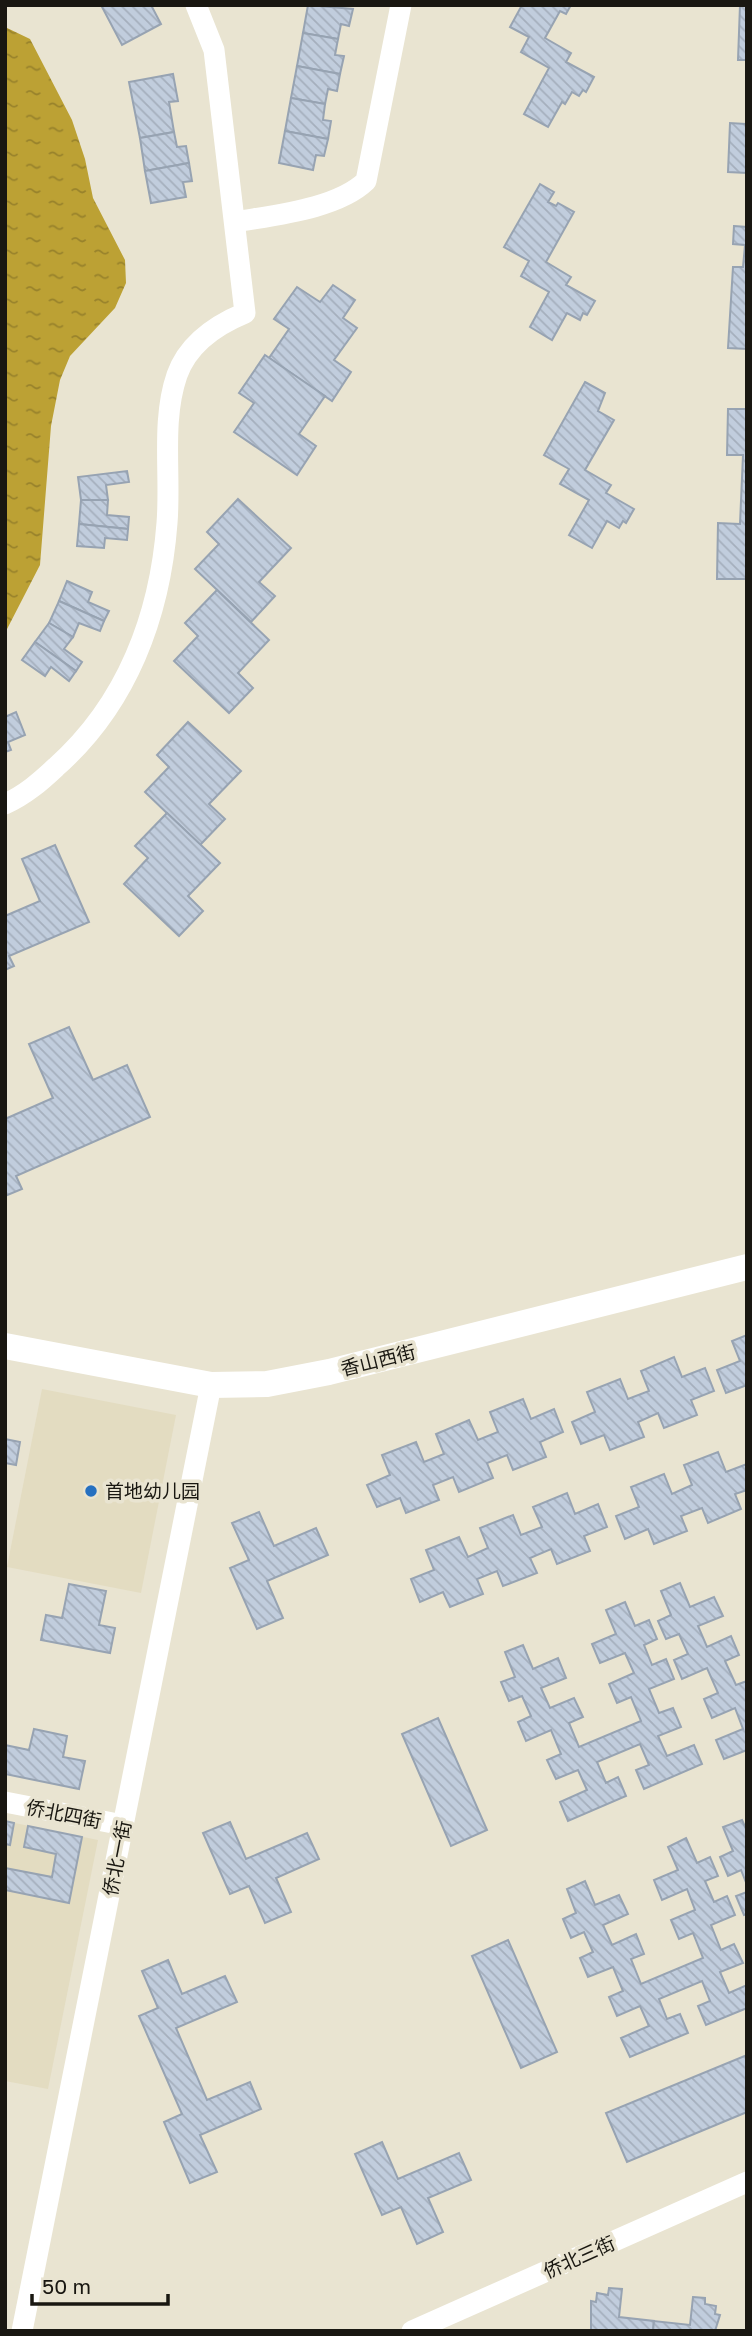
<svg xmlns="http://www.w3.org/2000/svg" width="752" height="2336" font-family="'Golos Text','Noto Sans SC',sans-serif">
<defs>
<pattern id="water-ripples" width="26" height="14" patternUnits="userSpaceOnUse" patternTransform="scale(1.75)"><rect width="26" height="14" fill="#bca134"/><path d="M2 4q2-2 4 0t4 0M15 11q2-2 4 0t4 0" fill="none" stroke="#98822b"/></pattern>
<pattern id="building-back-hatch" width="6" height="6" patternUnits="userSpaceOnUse" patternTransform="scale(1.75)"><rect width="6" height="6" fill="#c1cddd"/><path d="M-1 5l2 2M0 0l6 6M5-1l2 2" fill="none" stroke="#a5afbd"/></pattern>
</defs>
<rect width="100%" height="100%" fill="#e9e4d1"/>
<g fill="#e3dcc1">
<polygon points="42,1389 176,1415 141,1593 7,1567"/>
<polygon points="5,1821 98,1840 48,2089 5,2081"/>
</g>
<polygon fill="url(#water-ripples)" points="5,27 30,39 72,120 85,159 93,198 125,260 126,283 115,308 70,356 60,380 51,426 40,565 5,633"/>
<g fill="url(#building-back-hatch)" stroke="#97a3b2" stroke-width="2">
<polygon points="101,5 151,5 161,24 122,45"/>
<polygon points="308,5 353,9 349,26 341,24 338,39 303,33"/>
<polygon points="522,5 571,5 566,14 560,11 545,38 571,53 566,62 594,77 586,92 583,90 579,96 572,92 565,104 562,102 548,127 524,114 549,68 521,52 529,37 510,27"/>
<polygon points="740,5 747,5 747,60 738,60"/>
<polygon points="303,33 338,39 335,55 344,56 340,74 297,66"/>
<polygon points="297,66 340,74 337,91 328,89 325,104 291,98"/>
<polygon points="173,74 178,101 169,102 174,132 140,138 129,82"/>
<polygon points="291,98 325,104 323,120 331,121 328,139 285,131"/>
<polygon points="747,108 747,173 728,172 730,123 746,124"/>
<polygon points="285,131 328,139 324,156 316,155 313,170 279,163"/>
<polygon points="174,132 177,147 186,146 189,163 145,171 140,138"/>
<polygon points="189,163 192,181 183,182 186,197 151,203 145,171"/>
<polygon points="540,184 554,192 548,202 556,206 558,203 574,212 546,262 571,277 566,285 595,301 587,315 583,313 580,320 567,313 552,340 530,327 549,292 521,276 529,261 504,247"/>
<polygon points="734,226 747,227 747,349 728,348 733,267 743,267 745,245 733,244"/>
<polygon points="333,285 355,300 343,318 357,328 334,360 351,372 332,401 269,358 289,329 274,319 297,287 320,302"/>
<polygon points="265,355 325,396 299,434 316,446 297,475 234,432 254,403 239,393"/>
<polygon points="585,382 605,393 598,411 614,420 585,470 611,485 606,493 634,509 626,523 623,521 619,528 607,521 592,548 569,535 589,500 560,484 569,469 544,455"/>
<polygon points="728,409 747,409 747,579 717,579 718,523 740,524 743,455 727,455"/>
<polygon points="127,471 129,482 106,485 108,500 81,500 78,477"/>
<polygon points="238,499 291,548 259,582 275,596 251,622 195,569 219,544 207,532"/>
<polygon points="81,500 108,500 107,515 129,517 128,529 79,524"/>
<polygon points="79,524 128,529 127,540 105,538 104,548 77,546"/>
<polygon points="67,581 92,592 88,602 109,611 104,621 59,601"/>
<polygon points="217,590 269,640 238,673 253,688 229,713 174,661 198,636 185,623"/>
<polygon points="59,601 104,621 100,631 79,623 73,637 49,623"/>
<polygon points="49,623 73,637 64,649 82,662 76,671 35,642"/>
<polygon points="35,642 76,671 69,681 51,667 45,676 22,660"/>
<polygon points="16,712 25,735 8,742 11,750 5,752 5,717"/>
<polygon points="188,722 241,771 209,804 225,819 200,845 145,792 169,767 157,755"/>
<polygon points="167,813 220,863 188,896 203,911 179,936 124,884 148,858 135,846"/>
<polygon points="55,845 89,922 9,956 14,966 5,970 5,916 40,901 22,859"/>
<polygon points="69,1027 93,1080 127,1065 150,1117 16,1176 22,1189 5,1196 5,1119 53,1098 29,1044"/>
<polygon points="747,1335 747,1385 726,1393 717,1370 740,1361 732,1341"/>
<polygon points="674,1357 682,1377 705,1368 714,1391 691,1400 697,1415 664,1428 658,1413 638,1422 644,1437 610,1450 604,1435 581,1444 572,1422 595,1412 587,1392 620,1379 628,1399 649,1391 641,1371"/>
<polygon points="523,1399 531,1419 554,1409 563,1432 540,1442 546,1457 513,1470 507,1455 487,1463 493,1478 459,1492 453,1477 433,1485 439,1500 406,1513 400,1498 377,1507 367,1485 390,1475 382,1455 416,1442 424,1462 444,1454 436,1434 469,1420 478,1440 498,1432 490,1412"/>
<polygon points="5,1439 20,1442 16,1465 5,1463"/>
<polygon points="718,1452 726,1472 747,1464 747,1490 735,1494 741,1509 708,1523 702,1508 681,1516 687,1531 654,1544 648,1529 625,1539 616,1516 639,1507 631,1487 664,1474 672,1494 692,1485 684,1465"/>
<polygon points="567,1493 575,1514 598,1504 607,1527 584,1536 590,1551 557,1564 551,1549 530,1558 537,1573 503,1586 497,1571 477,1579 483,1594 450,1607 443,1592 420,1602 411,1579 434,1570 426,1550 459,1537 468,1557 488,1548 480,1528 513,1515 521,1535 542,1527 533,1507"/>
<polygon points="259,1512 274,1546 316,1528 328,1555 267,1581 283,1618 257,1629 230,1568 249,1560 232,1523"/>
<polygon points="680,1583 690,1607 714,1597 723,1616 698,1626 707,1647 731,1636 739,1655 725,1661 736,1685 747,1681 747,1750 724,1759 716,1740 743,1729 735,1708 712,1718 704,1699 718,1693 707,1668 682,1679 674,1660 688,1654 679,1634 666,1639 658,1621 671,1615 661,1591"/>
<polygon points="69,1584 106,1591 99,1625 115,1628 110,1653 41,1640 46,1615 62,1618"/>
<polygon points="625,1602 635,1626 649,1620 657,1639 644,1645 652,1665 666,1659 674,1679 649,1689 659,1713 673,1708 681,1727 658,1736 667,1756 694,1745 702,1764 644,1789 636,1770 649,1765 640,1744 597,1762 606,1783 618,1777 626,1796 568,1821 560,1802 587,1790 578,1770 556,1779 547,1760 561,1754 551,1730 526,1741 518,1722 531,1716 522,1696 509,1701 501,1682 515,1677 505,1652 523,1645 533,1669 558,1658 566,1678 541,1688 550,1708 574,1698 583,1717 569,1723 579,1747 641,1721 631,1697 617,1703 609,1684 634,1673 625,1653 600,1663 592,1644 616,1634 606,1610"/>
<polygon points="438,1718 487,1830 451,1846 402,1734"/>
<polygon points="34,1729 67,1736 63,1757 85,1761 79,1789 5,1774 5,1745 29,1750"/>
<polygon points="742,1820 747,1831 747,1885 741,1870 728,1876 720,1857 733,1851 723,1827"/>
<polygon points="5,1821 14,1823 10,1845 5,1844"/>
<polygon points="230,1822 246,1859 307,1833 319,1859 276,1878 291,1912 265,1923 249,1886 230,1894 203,1833"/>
<polygon points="28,1826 82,1837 69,1903 5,1890 5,1868 52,1877 56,1854 24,1847"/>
<polygon points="686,1838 697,1863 710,1857 718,1876 705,1881 714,1902 727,1896 735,1915 711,1925 721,1950 734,1944 743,1963 720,1972 729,1993 747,1985 747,2008 706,2025 698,2006 710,2001 702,1981 659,1999 667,2019 680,2014 688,2033 630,2057 621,2038 649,2026 640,2006 617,2016 609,1997 623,1991 613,1967 588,1977 580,1958 593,1952 584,1932 571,1938 563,1919 576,1913 567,1889 585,1881 595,1905 619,1895 628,1914 603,1925 612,1945 636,1934 644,1954 631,1959 641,1984 703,1958 693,1933 679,1939 671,1920 695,1910 687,1889 662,1900 654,1880 678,1870 668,1847"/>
<polygon points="747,1892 747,1914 744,1915 736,1896"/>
<polygon points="508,1940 557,2052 521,2068 472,1956"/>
<polygon points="168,1960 182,1994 225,1976 237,2002 176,2028 207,2100 250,2082 261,2109 200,2135 217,2172 190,2183 164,2122 182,2114 139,2016 158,2008 142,1971"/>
<polygon points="747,2055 747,2112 627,2162 606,2113"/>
<polygon points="382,2142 398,2179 459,2153 471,2180 428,2198 443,2232 417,2244 401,2207 382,2215 355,2154"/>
<polygon points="609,2288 622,2289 619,2317 654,2321 653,2331 591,2331 591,2301 596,2302 597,2293 608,2295"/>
<polygon points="693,2297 705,2298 705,2304 716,2306 715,2314 720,2315 715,2331 653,2331 654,2321 690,2325"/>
</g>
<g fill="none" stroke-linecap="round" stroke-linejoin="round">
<g stroke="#fff" stroke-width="21">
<path d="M235,222C274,215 337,209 366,181L401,5"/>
<path d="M5,804C25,795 40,782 56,767C127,704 160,616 167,523C171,475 161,421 177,375C188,344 216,325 245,313L214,50L196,5"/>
<polyline points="5,1802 123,1825"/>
<polyline points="22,2331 211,1385"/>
<polyline points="412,2331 747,2182"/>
</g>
<polyline stroke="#fff" stroke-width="26" points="5,1346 211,1385 267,1384 329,1372 747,1267"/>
</g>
<circle fill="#2570c0" stroke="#e9e4d1" stroke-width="2.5" cx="91" cy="1491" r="7"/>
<g text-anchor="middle" stroke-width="7" stroke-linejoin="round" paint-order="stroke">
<g font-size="19" fill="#191711" stroke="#e9e4d1">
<text transform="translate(378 1360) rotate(-14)" y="7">香山西街</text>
<text transform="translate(64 1814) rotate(11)" y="7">侨北四街</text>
<text transform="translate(117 1858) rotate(-79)" y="7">侨北一街</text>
<text transform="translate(579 2257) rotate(-24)" y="7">侨北三街</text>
</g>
<g font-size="19" fill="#191711" stroke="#e9e4d1" text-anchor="start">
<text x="105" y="1498">首地幼儿园</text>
</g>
</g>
<rect width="752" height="2336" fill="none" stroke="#191711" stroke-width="14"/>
<path d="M32 2294v10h136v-10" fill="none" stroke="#191711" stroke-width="3.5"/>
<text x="42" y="2294" font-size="21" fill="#191711" stroke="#e9e4d1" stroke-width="5" paint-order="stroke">50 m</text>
</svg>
